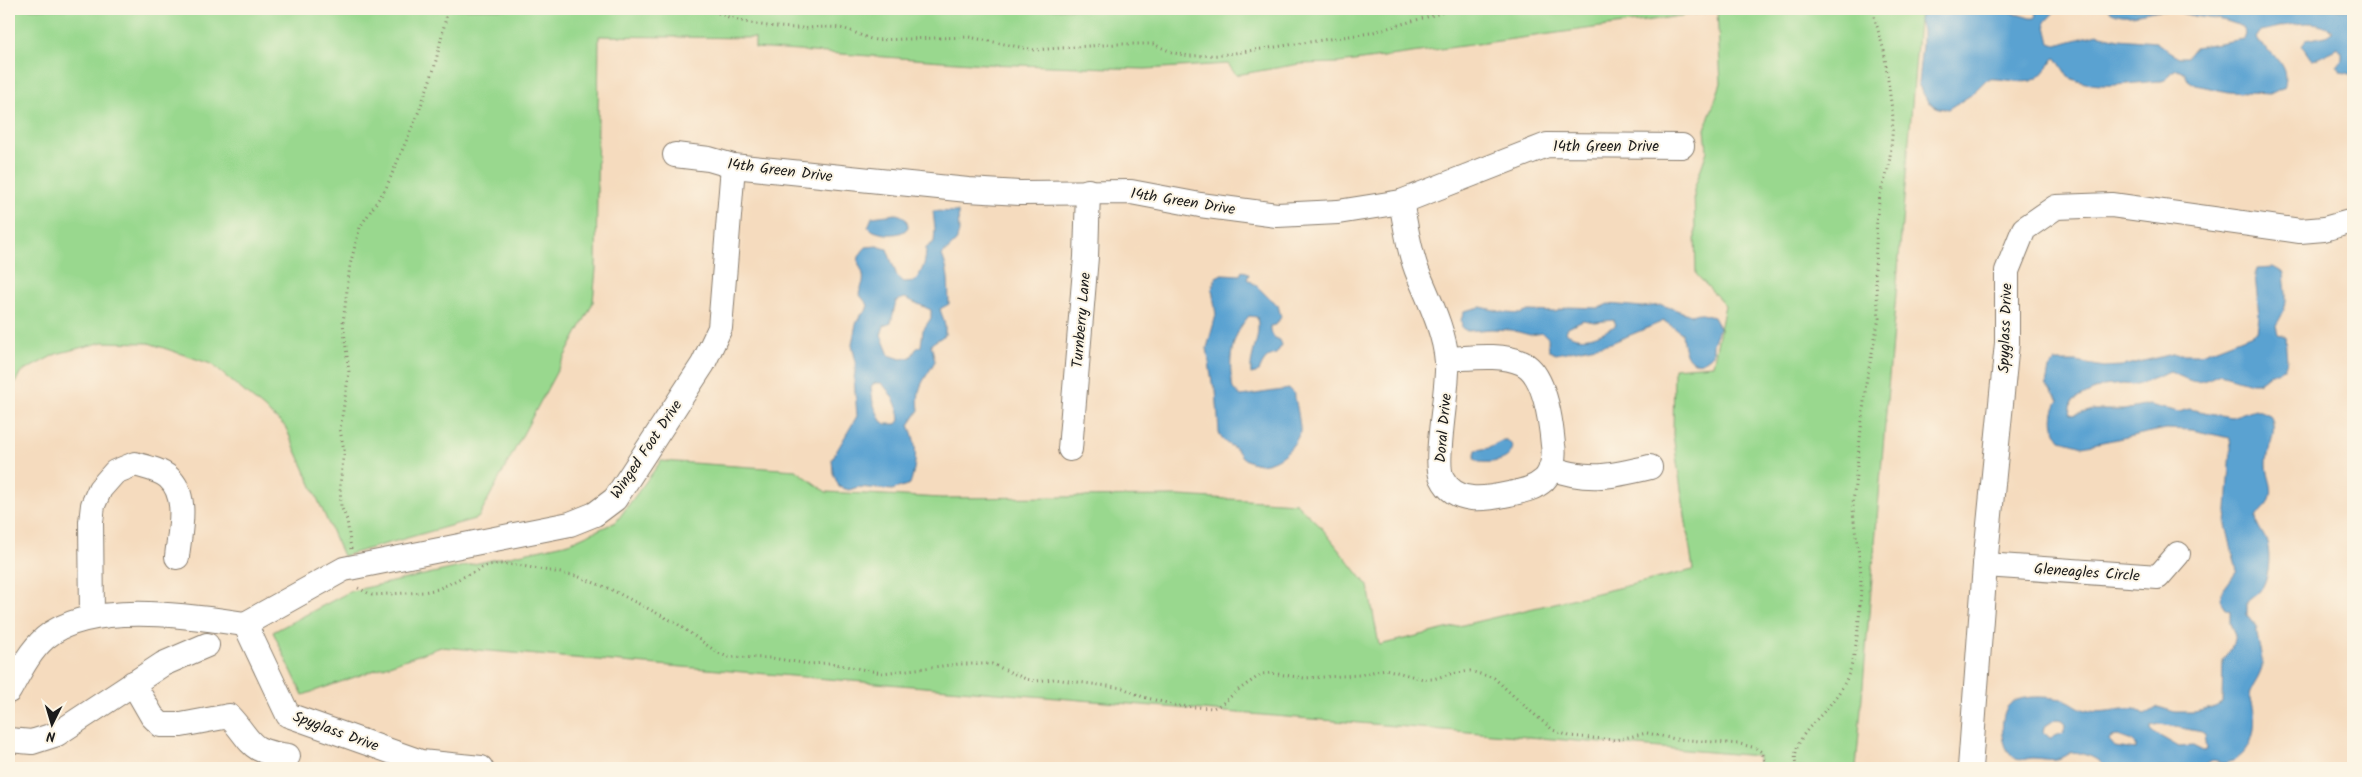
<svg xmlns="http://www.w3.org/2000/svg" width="2362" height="777" font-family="Kalam,sans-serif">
<rect width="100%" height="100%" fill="#fcf5e5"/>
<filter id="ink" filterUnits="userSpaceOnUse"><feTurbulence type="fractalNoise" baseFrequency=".02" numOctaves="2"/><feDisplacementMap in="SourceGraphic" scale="10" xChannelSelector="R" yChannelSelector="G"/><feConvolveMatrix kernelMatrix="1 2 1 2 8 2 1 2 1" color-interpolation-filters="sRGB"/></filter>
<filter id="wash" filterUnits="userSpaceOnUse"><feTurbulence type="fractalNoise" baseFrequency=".0096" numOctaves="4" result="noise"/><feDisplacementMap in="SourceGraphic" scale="20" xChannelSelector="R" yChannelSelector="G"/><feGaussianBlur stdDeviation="1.12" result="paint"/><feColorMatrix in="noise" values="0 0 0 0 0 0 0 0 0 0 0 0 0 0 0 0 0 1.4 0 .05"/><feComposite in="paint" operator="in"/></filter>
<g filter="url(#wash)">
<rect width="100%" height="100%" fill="#f5dbbe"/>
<polygon fill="#99d88e" stroke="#5a7a55" points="9,9 1920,9 1856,768 1758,768 1758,756 441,647 303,695 273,632 351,591 569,543 616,522 661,461 796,470 826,492 942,498 1179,496 1296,503 1321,527 1368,586 1379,645 1693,570 1673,435 1674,368 1713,365 1725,305 1696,274 1694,189 1707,151 1705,129 1721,83 1717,11 1339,63 1299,64 1236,75 1228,64 1145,69 986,64 755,48 755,38 599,36 596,269 593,302 588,313 478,518 343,556 285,426 211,364 149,343 103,342 56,354 20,373 9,396"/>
<g fill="#5aa2d1" stroke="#3b5f76" fill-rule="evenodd">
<path d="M1922,9H2000L2030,18H2035L2037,15L2034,9H2057L2045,22L2050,43L2056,45L2097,34L2119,39L2156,42L2170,52L2179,57H2187L2195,47L2243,39L2245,33L2242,27C2225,18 2208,19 2189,15C2182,14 2175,10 2167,10C2146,9 2126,23 2107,9H2353V75L2341,72L2337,65L2342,59V53L2338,48L2317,58L2311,59L2302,46L2306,40L2326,36L2332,32C2317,14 2280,28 2261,31L2256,38L2258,42C2273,54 2292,67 2284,87L2270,94L2228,92L2196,85L2188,80L2184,72L2177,69L2171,72L2167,79L2162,81C2129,82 2099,92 2068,77L2056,58L2053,59C2034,95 2018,77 1987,79L1971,95L1949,109L1938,108L1928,102L1918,84L1922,46V31L1919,21Z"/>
<path d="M933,211L958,212L959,232L956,242L942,255C950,275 948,283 949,304L940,309L945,325V335L931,344L935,361C924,382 916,385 919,410L909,425C918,445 917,463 910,484L892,490L858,487L849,490L839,487L833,473L832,459L857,416L854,379L856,363L852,344L856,324L860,316L866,311L868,305L859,294C860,289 862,286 863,282C866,266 849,265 866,247L877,246L887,249L897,276L904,282L915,281C923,270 926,262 926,248L934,242L935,229ZM905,298L931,310V318L923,330L921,346L916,349L911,357L901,359L889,355L881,335L884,326L891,323L896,301ZM875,383H881C891,392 899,407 900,420L897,424H886L881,421L873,403L871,386Z"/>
<path d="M896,214C905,216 907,219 908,227C902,238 875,235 868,227L872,217Z"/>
<path d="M2273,267L2284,273C2286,297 2290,304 2276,325L2278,334L2285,336L2287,361L2284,368L2277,373H2271L2258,383H2251L2220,374C2193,386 2197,383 2170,372L2137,385L2123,384L2103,386L2072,401L2070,414L2075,415L2093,410H2124L2149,405L2179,412L2189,409L2231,417L2255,409L2270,415C2279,432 2267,446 2267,465C2267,476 2275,488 2270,500C2267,507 2259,511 2256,518C2257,528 2264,533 2267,543C2271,556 2269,581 2259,592C2256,595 2251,598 2247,602V615L2257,627C2256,643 2263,652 2262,666C2261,676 2253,685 2249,694C2259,716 2257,753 2230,762C2217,767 2215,754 2202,768H2106C2098,758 2085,753 2072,752C2056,763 2051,759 2033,758C2026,758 2021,762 2014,758C2001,750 1998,714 2010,704C2022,694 2048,697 2062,699C2072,701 2077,708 2086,710C2102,715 2119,707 2135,709C2138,710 2141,713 2145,715L2158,707L2175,712H2194L2213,708L2222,703L2223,659L2232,647L2235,635L2230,623V611L2225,608L2220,598L2223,590L2237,571L2226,525L2231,448L2230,438L2192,430L2166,429L2083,446L2061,440C2051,427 2051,414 2059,400L2046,385L2049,368L2055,362H2076L2104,367L2122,366L2173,354H2201L2250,335L2257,331L2259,316L2255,275L2257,268ZM2056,719L2062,720L2065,725L2063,733L2050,738L2043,732L2044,727ZM2160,724L2202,732L2205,735L2207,750L2203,751L2193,746L2179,747L2151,731V726ZM2118,736L2132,741L2136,745V750L2115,747L2109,740L2111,737Z"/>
<path d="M1242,271L1247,272L1249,275L1247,279C1260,286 1266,298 1278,305L1281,317L1276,325L1270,326C1269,335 1273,337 1280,340L1282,345L1276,354C1266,356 1262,363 1259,372L1251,374C1249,354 1262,338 1257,317L1249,316C1230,337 1228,363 1233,389L1241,396L1289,389L1294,394C1296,399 1301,429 1300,432C1293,453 1264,475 1242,457C1240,455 1239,452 1237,450C1229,444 1222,443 1219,432L1216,390L1212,383L1207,348L1216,315L1212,289L1216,277L1222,274L1240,275Z"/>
<path d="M1608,304L1642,307L1662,305L1691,315L1698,313L1713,317L1719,328L1713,344V354L1702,362C1685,366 1683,345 1682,333L1664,321L1611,343L1556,354L1549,351L1548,338L1543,333L1530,335L1511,330L1491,329L1467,331L1462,328L1461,320L1464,311L1481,307L1507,313L1520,314L1529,311L1555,312L1568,307L1599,308ZM1583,320L1595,322L1614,320L1616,325C1602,334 1581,344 1566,332L1568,327Z"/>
<path d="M1503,440H1507L1513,446C1511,462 1492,463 1479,462L1474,458L1476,450L1489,448Z"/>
</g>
</g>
<g filter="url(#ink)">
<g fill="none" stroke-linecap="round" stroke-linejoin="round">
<g stroke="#887c6d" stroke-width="26">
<g id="minor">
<polyline points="675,155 709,159 733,166 968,190 1020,193 1131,192 1200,205 1277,215 1338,212 1401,202 1547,145 1682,146"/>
<path d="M1401,202C1406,226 1409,253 1419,276C1430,302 1445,333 1447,362C1449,389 1433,460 1442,478C1455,505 1486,499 1509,494C1522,491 1534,489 1544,480C1552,472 1555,456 1553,445C1551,422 1545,373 1522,363C1501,353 1470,358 1447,359"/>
<polyline points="1070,449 1086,257 1088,191"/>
<path d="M1551,468C1588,482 1613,476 1650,467"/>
<polyline points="1985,565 2158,577 2178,554"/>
<path d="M92,616L91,522L93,505L100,489L115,472L135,464C145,467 160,470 168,477C190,496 179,533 177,557"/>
<polyline points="245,624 344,569 570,524 595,514 615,499 703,364 720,328 733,166"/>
<polyline points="245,624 288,715 421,762 481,768"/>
<path d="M133,683L152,716L161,725H181L229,716C254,743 247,751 288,756"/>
<path d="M9,691C19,673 29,652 45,638C89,600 191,616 245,624"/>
<polyline points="9,740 32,742 57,734 163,664 207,645"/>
<polyline points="1970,768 1985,565 2007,343 2007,271 2024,229 2056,207 2112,205 2300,231 2324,229 2353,221"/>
</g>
</g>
<g stroke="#887c6d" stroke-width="3" stroke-dasharray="1 4" stroke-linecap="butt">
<path d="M709,9C738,23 769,28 802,28C814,28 827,26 840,28C853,30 863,38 876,40L969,37L1034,50L1116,44H1153L1174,53L1190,56L1221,55L1370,33L1455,9"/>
<polyline points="9,17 15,9"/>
<polyline points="351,549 347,520 341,506 340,486 344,450 340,430 349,372 343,323 350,265 360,227 386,188 419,111 434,69 448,9"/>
<polyline points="358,588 372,595 424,592 438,589 488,565 500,564 517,565 577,576 610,589 676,623 718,653 728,657 772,658 809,664 830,663 882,673 959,664 992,664 1026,679 1036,681 1054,679 1123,688 1143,697 1179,706 1213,708 1222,704 1238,690 1262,674 1271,673 1304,678 1360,675 1385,669 1423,679 1433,679 1450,674 1470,671 1494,678 1529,710 1553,730 1569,736 1615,740 1647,733 1675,739 1740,744 1756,748 1762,752 1767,768"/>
<path d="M1796,768C1791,740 1812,726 1828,707C1838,695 1847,682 1851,667C1858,646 1863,586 1860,564C1858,543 1853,524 1853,503L1866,383L1879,318L1875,272L1877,216L1880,195L1889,166L1892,137L1893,117L1884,51L1872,9"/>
</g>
<use href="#minor" stroke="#fff" stroke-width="24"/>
</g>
</g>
<g text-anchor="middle" stroke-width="4" stroke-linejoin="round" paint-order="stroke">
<g font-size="15" fill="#1c1c1c" stroke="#fcf5e5">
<text x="1606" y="151">14th Green Drive</text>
<text transform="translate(780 170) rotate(7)" y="5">14th Green Drive</text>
<text transform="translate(1183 201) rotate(9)" y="5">14th Green Drive</text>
<text transform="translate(1081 320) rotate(-85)" y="5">Turnberry Lane</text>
<text transform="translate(2005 328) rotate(-88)" y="5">Spyglass Drive</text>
<text transform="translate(1443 428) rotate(-85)" y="5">Doral Drive</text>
<text transform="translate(646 449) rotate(-56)" y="5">Winged Foot Drive</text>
<text transform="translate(2087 572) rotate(4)" y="5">Gleneagles Circle</text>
<text transform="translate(336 731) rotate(20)" y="5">Spyglass Drive</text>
</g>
</g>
<rect width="2362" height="777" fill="none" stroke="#fcf5e5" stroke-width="30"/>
<g transform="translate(52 724) rotate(185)" stroke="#fcf5e5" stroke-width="4" paint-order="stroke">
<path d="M0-4L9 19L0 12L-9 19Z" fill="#1c1c1c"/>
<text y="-8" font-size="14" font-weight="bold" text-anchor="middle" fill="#1c1c1c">N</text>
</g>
</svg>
